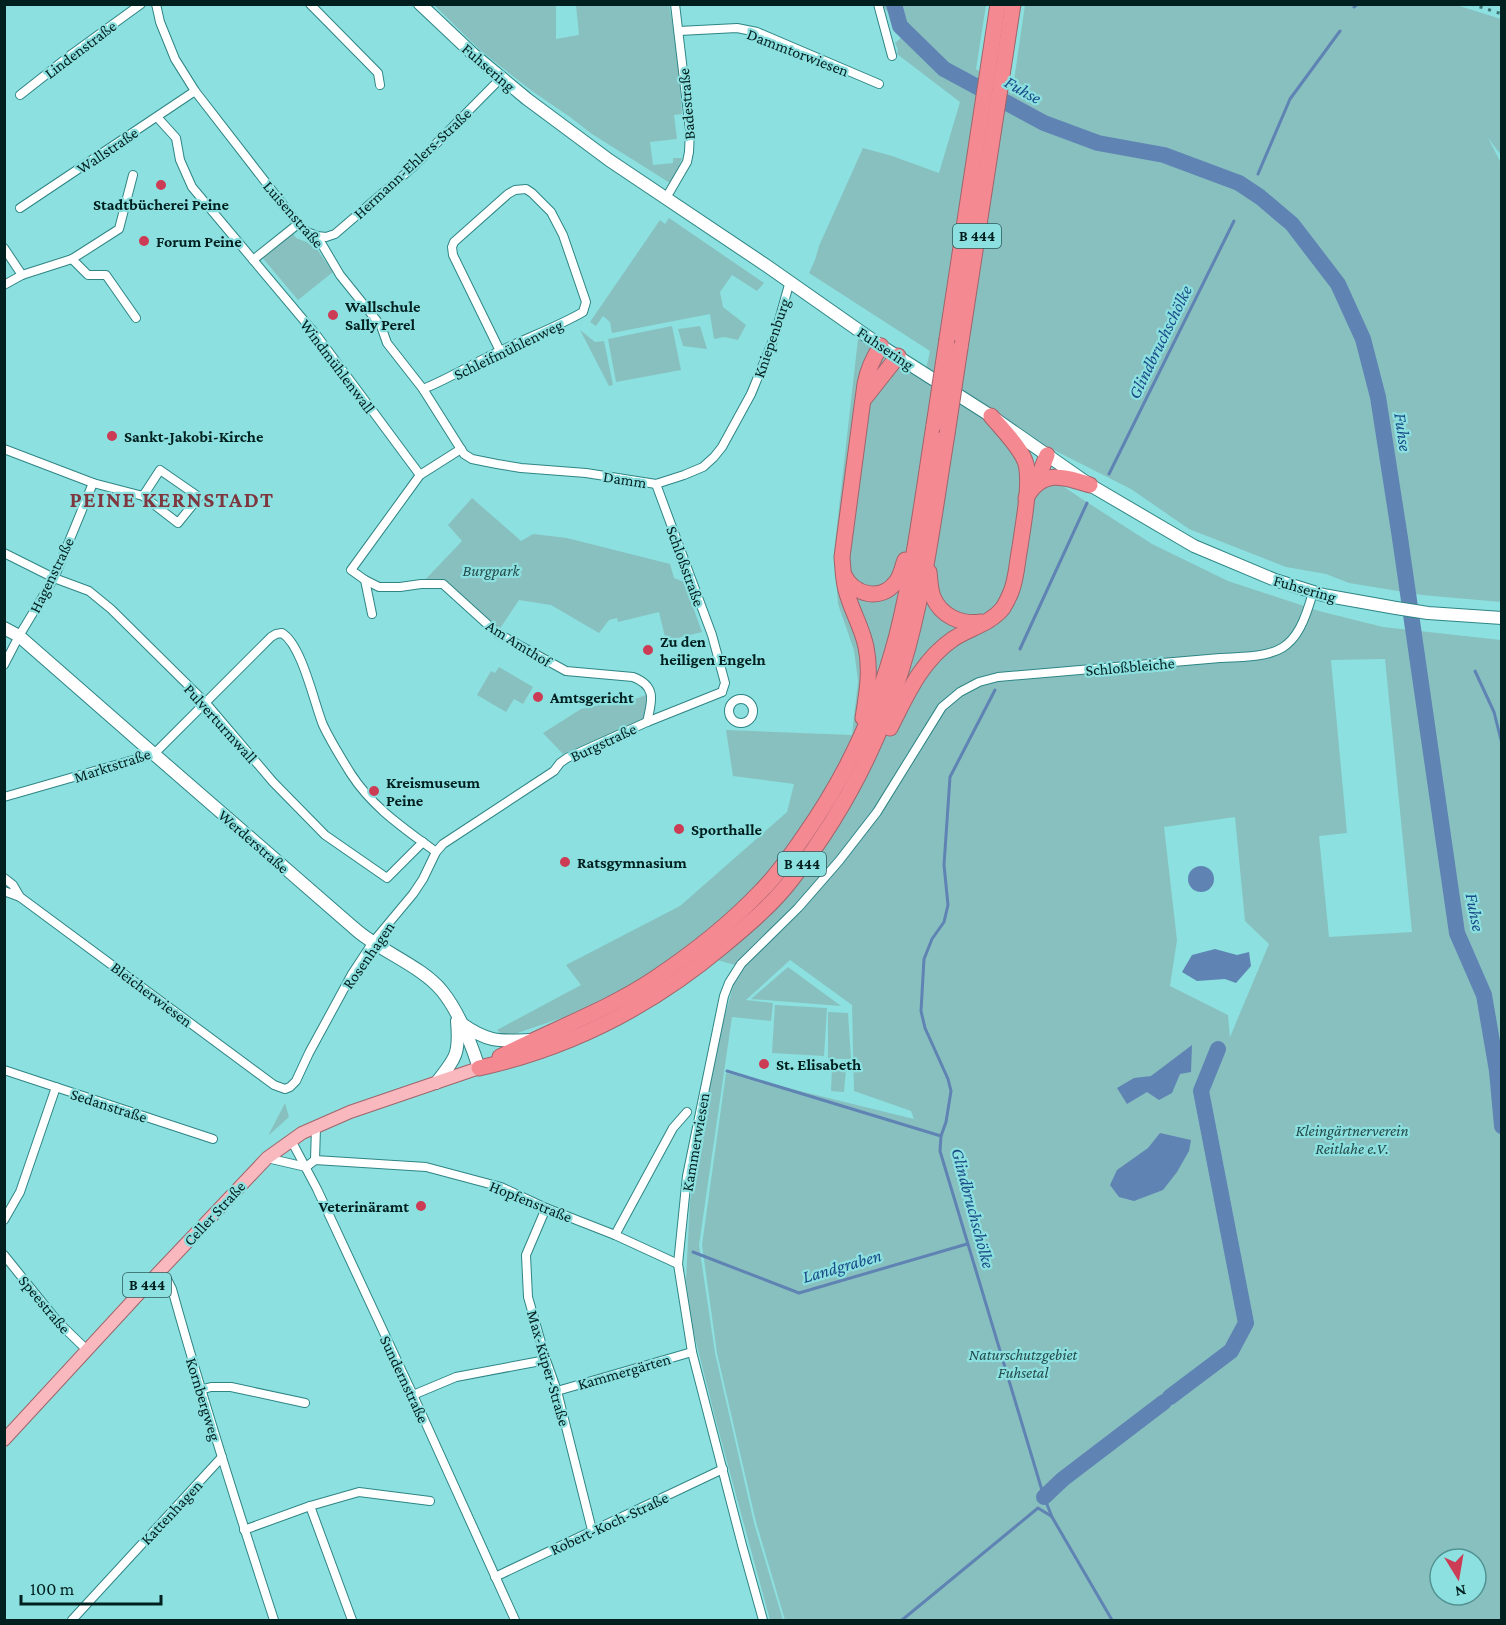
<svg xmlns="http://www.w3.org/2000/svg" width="1506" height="1625" font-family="'Crimson Pro',serif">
<rect width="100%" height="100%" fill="#8ce0df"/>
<g fill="#88c0c0" fill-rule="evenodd">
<path d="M1453,4L1501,19V155L1488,138L1502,165L1501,602L1422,595L1349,583L1326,574L1286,567L1189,529L1131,489L1040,443L971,395L1012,452L1079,497L1152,544L1228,581L1319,611L1383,627L1501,640V1620H785L756,1522L717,1353L702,1245L726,1073L914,1119L911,1111L854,1091L852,1005L790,960L746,1000L773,1003L771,1021L732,1017L699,1245L715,1353L754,1523L783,1620H770L717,1425L692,1326L686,1280L690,1201L701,1123L719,1036L734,983L742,967L689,952L611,1001L506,1037L497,1030L581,985L566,965L680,906L787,812L794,784L733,776L726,730L852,735L858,681L854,650L838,604L834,552L859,330L926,369L930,351L809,273L815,260L819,246L863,148L892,156L939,173L960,102L897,54L898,49L895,43L906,34L882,5H986L976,69L1012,94L1025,5ZM1385,659L1412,932L1329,937L1319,836L1347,833L1331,660ZM1235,817L1245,921L1269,944L1230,1037L1228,1015L1170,986L1177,940L1164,827ZM1440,1559H1476V1595H1440Z"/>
<polygon points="434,5 556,5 556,39 579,35 576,5 669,5 677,48 682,114 674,115 677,139 650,142 653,165 673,163 673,158 682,158 676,175 670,183 592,134 570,117 532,91 481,51"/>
<polygon points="669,218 764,283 757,291 732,275 720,292 723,307 746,325 738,340 724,337 714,339 710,314 612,333 610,322 603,316 596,326 590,322 660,220 665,224"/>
<polygon points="292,232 296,238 314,245 333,272 298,300 261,256"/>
<polygon points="672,326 681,370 616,382 608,339"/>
<polygon points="700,326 707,349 683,346 678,329"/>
<polygon points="580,330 595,342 604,341 613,385 609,386"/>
<polygon points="472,498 521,541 533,534 567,538 670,564 674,578 684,582 702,632 666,641 659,612 618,622 617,618 609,620 599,633 551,605 519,600 497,633 443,584 421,584 462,541 448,525"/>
<polygon points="499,667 533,687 523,704 514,699 506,712 477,695 491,671 495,673"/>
<polygon points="646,695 646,711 644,719 563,754 543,733 581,709 600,705 618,705"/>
<polygon points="788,967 841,1006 751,999"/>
<polygon points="775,1005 827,1008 824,1056 772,1053"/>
<polygon points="828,1012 848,1013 851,1059 828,1059"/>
<polygon points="832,1068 846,1069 844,1092 831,1091"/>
<polygon points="285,1103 289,1117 269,1135 269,1134"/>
</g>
<g fill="#5f83b3">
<circle cx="1201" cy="879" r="13"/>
<polygon points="1215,949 1237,955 1249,952 1251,966 1236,983 1225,979 1197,981 1182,972 1192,955"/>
<polygon points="1192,1045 1191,1072 1180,1074 1172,1093 1159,1100 1147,1092 1127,1104 1117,1088 1134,1078 1151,1076"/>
<polygon points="1160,1133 1191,1140 1189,1151 1177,1172 1163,1190 1134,1201 1119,1197 1110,1185 1117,1170 1148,1148"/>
</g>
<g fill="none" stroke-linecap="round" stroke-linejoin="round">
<g stroke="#5f83b3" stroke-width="3">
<polyline points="1354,7 1358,4"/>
<polyline points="1258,174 1290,99 1340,31"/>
<polyline points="1109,474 1234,221"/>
<polyline points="1020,649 1087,503"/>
<polyline points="1475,671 1494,712 1502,744"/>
<polyline points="995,690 950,777 944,865 948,905 944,922 932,939 924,959 921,1011 925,1028 948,1079 951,1091 946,1122 941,1136 940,1151 1044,1497 1052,1517 1112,1620"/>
<polyline points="727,1071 941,1136"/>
<polyline points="693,1252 799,1293 967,1244"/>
<polyline points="902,1620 1038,1508 1051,1516"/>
</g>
<g stroke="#5f83b3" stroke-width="16">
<polyline points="894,4 900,26 944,69 1044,123 1098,143 1164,155 1239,183 1260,197 1292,224 1338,284 1363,339 1378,397 1400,538 1457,933 1484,995 1497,1071 1502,1126"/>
<polyline points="1170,1397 1231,1351 1246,1323 1201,1091 1218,1049"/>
<polyline points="1044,1497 1063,1479 1164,1402"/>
</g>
<g stroke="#2e8585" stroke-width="10">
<g id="street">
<polyline points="156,4 160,22 175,59 195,91 298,224 307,232 317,236 340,275 381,326 387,343 423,389 464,454 472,459 497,464 521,468 586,473 656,484 684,475 703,467 714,457 722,447 751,394 774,338 790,281"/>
<polyline points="310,4 378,73 380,85"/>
<polyline points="878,4 892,56"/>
<polyline points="679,31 737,28 757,32 879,84"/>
<polyline points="20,95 72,54 141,4"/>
<polyline points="157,117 176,138 180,160 192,187 317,336 420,475"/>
<polyline points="666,198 687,162 689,152 690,130 675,4"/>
<polyline points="20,208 195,91"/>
<polyline points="317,236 326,237 335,234 413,167 501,78"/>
<polyline points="4,248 22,275"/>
<polyline points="72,259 88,275 106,275 136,318"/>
<polyline points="253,260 298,224"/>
<polyline points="4,285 22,275 72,259 119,229 133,175"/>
<path d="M423,389C451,378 475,362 502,350C529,337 557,327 583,312L586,302L563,235L551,212L532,193L526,189L515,190L508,194L454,242L452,247L453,255L500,351"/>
<polyline points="4,449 93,483 143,496 178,523 199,497 160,470 143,496"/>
<polyline points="656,484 712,635 725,683 722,692"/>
<polyline points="4,553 54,578 89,591 111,609 205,702 273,782 325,835 387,878 423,842"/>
<path d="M365,580L379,587H400L421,584H443L497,633L566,671L633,677C657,686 652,701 647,722"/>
<polyline points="372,614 365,580 351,570 420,475 461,449"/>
<polyline points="4,665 19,636 54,578 93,483"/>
<circle cx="741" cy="711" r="12"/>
<path d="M4,797L154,754L271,637L276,634L282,633C302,645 314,703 323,725C331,742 341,758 351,774C373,808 404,828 436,852"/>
<polyline points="4,878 13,885 20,897"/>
<polyline points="4,891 20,897 274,1085 285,1089 290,1087 296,1081 309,1053 352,974 373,942 413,894 423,879 436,852 443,844 554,771 560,763 567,758 647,722 722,692"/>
<polyline points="4,1070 213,1139"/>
<polyline points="291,1140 317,1189 413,1395 515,1620"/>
<polyline points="267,1158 306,1167"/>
<polyline points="315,1160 316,1127"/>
<polyline points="306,1167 315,1160 426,1167 501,1187 546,1208 615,1235 678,1264"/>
<polyline points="546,1208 526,1255 528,1297 546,1360 557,1391 592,1530"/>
<polyline points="4,1220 20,1192 56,1087"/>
<polyline points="615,1235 673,1128 687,1112"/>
<polyline points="4,1255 58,1322 87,1350"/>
<path d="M159,1272L167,1279L172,1289C203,1400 238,1510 274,1620"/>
<polyline points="200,1390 211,1387 231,1387 305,1403"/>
<polyline points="557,1391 692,1352"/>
<polyline points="413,1395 456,1377 546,1360"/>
<polyline points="310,1506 359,1492 430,1501"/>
<polyline points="244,1530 310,1506 352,1620"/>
<polyline points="495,1577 723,1469"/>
<polyline points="72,1620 222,1457"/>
<path d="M763,1620L742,1545L692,1352L678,1264L687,1176L724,996L729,983L741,964L798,908L839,861L877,812L942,707L960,692L979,682L998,677L1220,658C1280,656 1296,654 1313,592"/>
</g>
</g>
<g stroke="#2e8585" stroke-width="14">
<g id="secondary">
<polyline points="420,4 474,55 527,99 609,160 767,266 881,346 991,416 1090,485 1194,546 1275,580 1323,595 1396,608 1428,613 1502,618"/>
<path d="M4,628L19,636C130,734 243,831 354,928C379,951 422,966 442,991C459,1012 471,1043 479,1068"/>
<path d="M462,1024C489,1043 500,1041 531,1040"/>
<path d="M436,1083C456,1058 460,1054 457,1021"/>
</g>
</g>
<g stroke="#9f646a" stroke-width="14">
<polyline id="primary" points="4,1440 159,1272 267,1158 302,1133 350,1112 479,1068"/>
</g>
<g stroke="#9f646a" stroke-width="17">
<g id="highway">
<polyline points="947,339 998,4"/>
<polyline points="960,348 1013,4"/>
<polyline points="864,399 898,356"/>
<polyline points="1032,487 1040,473 1047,455"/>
<path d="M1026,498C1042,469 1063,476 1090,485"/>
<path d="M929,572C930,580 930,589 933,597C941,616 961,625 981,622"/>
<path d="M844,575C854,595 881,602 896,582C901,576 902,568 905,560"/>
<path d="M863,718C867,694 871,671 866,647C862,627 851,610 846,590C843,579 843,568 842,557L865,384C868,369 873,358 881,346"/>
<path d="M890,728C907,695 921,661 953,639C970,628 990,624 1003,608C1006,603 1009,597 1011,592C1017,577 1017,561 1020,547C1023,525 1031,485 1026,464C1022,449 1002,429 991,416"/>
<path d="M500,1057C551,1030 606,1011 654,979C693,953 730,924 762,890C778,874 791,855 804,836C847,775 878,708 897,635C914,567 923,495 934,425"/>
<path d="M479,1068C570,1048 653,1005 724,945C748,925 773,904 792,879C841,816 878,746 901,671C925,594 934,513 947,434"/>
</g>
</g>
<use href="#street" stroke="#fff" stroke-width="8"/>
<use href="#secondary" stroke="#fff" stroke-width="12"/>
<use href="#primary" stroke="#f8b8be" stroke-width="12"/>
<use href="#highway" stroke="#f48992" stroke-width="15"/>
<polyline stroke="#407777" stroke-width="3" stroke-dasharray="3 6" stroke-linecap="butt" points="1471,4 1502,14"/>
<g stroke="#9f646a" stroke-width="17" stroke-linecap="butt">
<g id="highway-bridge">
<polyline points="934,425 947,339"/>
<polyline points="947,434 960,348"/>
</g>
</g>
<use href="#highway-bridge" stroke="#f48992" stroke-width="15"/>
</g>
<g fill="#cc3c55" stroke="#8ce0df" stroke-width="2">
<circle cx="161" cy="185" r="6"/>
<circle cx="144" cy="241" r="6"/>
<circle cx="333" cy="315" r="6"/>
<circle cx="112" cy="436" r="6"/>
<circle cx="648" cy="650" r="6"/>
<circle cx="538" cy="697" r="6"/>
<circle cx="374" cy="791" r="6"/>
<circle cx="679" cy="829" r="6"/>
<circle cx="565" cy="862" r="6"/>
<circle cx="764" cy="1064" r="6"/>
<circle cx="421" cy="1206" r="6"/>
</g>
<g text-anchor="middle" stroke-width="4.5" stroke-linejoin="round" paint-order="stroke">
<g fill="#8ce0df" stroke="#2a5a59" stroke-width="1.5">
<rect x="953" y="224" width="48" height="24" rx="4.5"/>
<rect x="778" y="852" width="48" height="24" rx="4.5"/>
<rect x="123" y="1273" width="48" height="24" rx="4.5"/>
</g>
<g font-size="15" font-weight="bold" fill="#002020">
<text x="977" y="241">B 444</text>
<text x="802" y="869">B 444</text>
<text x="147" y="1290">B 444</text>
</g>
<g font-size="16" fill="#002020" stroke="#8ce0df">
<text transform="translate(80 49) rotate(-37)" y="6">Lindenstraße</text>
<text transform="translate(798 52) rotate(21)" y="6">Dammtorwiesen</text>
<text transform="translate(489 67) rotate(41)" y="6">Fuhsering</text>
<text transform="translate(686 104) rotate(-95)" y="6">Badestraße</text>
<text transform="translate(107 150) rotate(-34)" y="6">Wallstraße</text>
<text transform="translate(412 163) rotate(-43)" y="6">Hermann-Ehlers-Straße</text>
<text transform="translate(294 214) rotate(49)" y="6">Luisenstraße</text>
<text transform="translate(771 338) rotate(-71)" y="6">Kniepenburg</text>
<text transform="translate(886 348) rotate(34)" y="6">Fuhsering</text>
<text transform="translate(508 349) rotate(-26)" y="6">Schleifmühlenweg</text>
<text transform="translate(338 366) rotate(53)" y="6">Windmühlenwall</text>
<text transform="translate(625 479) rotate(9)" y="6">Damm</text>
<text transform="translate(686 566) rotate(70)" y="6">Schloßstraße</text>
<text transform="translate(51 575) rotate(-64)" y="6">Hagenstraße</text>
<text transform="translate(1305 588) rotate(16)" y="6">Fuhsering</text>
<text transform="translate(519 643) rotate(32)" y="6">Am Amthof</text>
<text transform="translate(1130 666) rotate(-5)" y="6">Schloßbleiche</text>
<text transform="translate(221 723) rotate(48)" y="6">Pulverturmwall</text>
<text transform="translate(603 742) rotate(-25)" y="6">Burgstraße</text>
<text transform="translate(112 765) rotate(-18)" y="6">Marktstraße</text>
<text transform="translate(254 841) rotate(41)" y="6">Werderstraße</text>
<text transform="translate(368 955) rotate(-55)" y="6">Rosenhagen</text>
<text transform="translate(152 994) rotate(37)" y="6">Bleicherwiesen</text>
<text transform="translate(109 1105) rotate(18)" y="6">Sedanstraße</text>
<text transform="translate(695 1142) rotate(-80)" y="6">Kammerwiesen</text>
<text transform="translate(531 1201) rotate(22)" y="6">Hopfenstraße</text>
<text transform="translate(214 1213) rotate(-47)" y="6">Celler Straße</text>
<text transform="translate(45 1304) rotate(50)" y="6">Speestraße</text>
<text transform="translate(549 1368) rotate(74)" y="6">Max-Küper-Straße</text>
<text transform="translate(624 1371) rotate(-16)" y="6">Kammergärten</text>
<text transform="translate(405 1379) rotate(65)" y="6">Sundernstraße</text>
<text transform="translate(204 1399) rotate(73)" y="6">Kornbergweg</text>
<text transform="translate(171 1512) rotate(-47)" y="6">Kattenhagen</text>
<text transform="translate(609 1523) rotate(-25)" y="6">Robert-Koch-Straße</text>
</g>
<g font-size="16" font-weight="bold" fill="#002020" stroke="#8ce0df" text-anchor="start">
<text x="161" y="210" text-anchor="middle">Stadtbücherei Peine</text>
<text x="156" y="247">Forum Peine</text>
<text x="345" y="312">Wallschule<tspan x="345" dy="18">Sally Perel</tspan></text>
<text x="124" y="442">Sankt-Jakobi-Kirche</text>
<text x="660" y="647">Zu den<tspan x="660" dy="18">heiligen Engeln</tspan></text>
<text x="550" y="703">Amtsgericht</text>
<text x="386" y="788">Kreismuseum<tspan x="386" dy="18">Peine</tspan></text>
<text x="691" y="835">Sporthalle</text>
<text x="577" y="868">Ratsgymnasium</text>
<text x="776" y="1070">St. Elisabeth</text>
<text x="409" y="1212" text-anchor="end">Veterinäramt</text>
</g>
<g font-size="16" font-style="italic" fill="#244c4c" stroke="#8ce0df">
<text x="491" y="576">Burgpark</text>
<text x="1352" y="1136">Kleingärtnerverein<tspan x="1352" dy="18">Reitlahe e.V.</tspan></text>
<text x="1023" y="1360">Naturschutzgebiet<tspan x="1023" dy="18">Fuhsetal</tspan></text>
</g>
<g font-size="18" font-style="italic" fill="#1a4c89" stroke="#8ce0df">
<text transform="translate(1023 90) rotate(29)" y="6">Fuhse</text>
<text transform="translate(1160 342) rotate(-64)" y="6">Glindbruchschölke</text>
<text transform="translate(1403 432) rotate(82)" y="6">Fuhse</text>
<text transform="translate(1475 912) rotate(79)" y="6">Fuhse</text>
<text transform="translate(973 1208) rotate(75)" y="6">Glindbruchschölke</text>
<text transform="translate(842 1266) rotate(-16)" y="6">Landgraben</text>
</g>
<g font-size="22" font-weight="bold" letter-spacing="1.5" fill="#7f373f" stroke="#8ce0df">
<text x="172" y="507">PEINE KERNSTADT</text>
</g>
</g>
<rect width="1506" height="1625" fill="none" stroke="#002020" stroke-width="12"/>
<g transform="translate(1458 1577) rotate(169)"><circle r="28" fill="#8ce0df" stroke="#549393" stroke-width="1.5"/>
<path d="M0-4.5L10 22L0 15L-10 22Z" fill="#cc3c55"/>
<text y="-9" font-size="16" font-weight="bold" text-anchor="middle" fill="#002020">N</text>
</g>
<path d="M21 1595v9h140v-9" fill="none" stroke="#002020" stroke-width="3"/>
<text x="30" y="1595" font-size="18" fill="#002020" stroke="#8ce0df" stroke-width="4.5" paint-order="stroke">100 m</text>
</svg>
